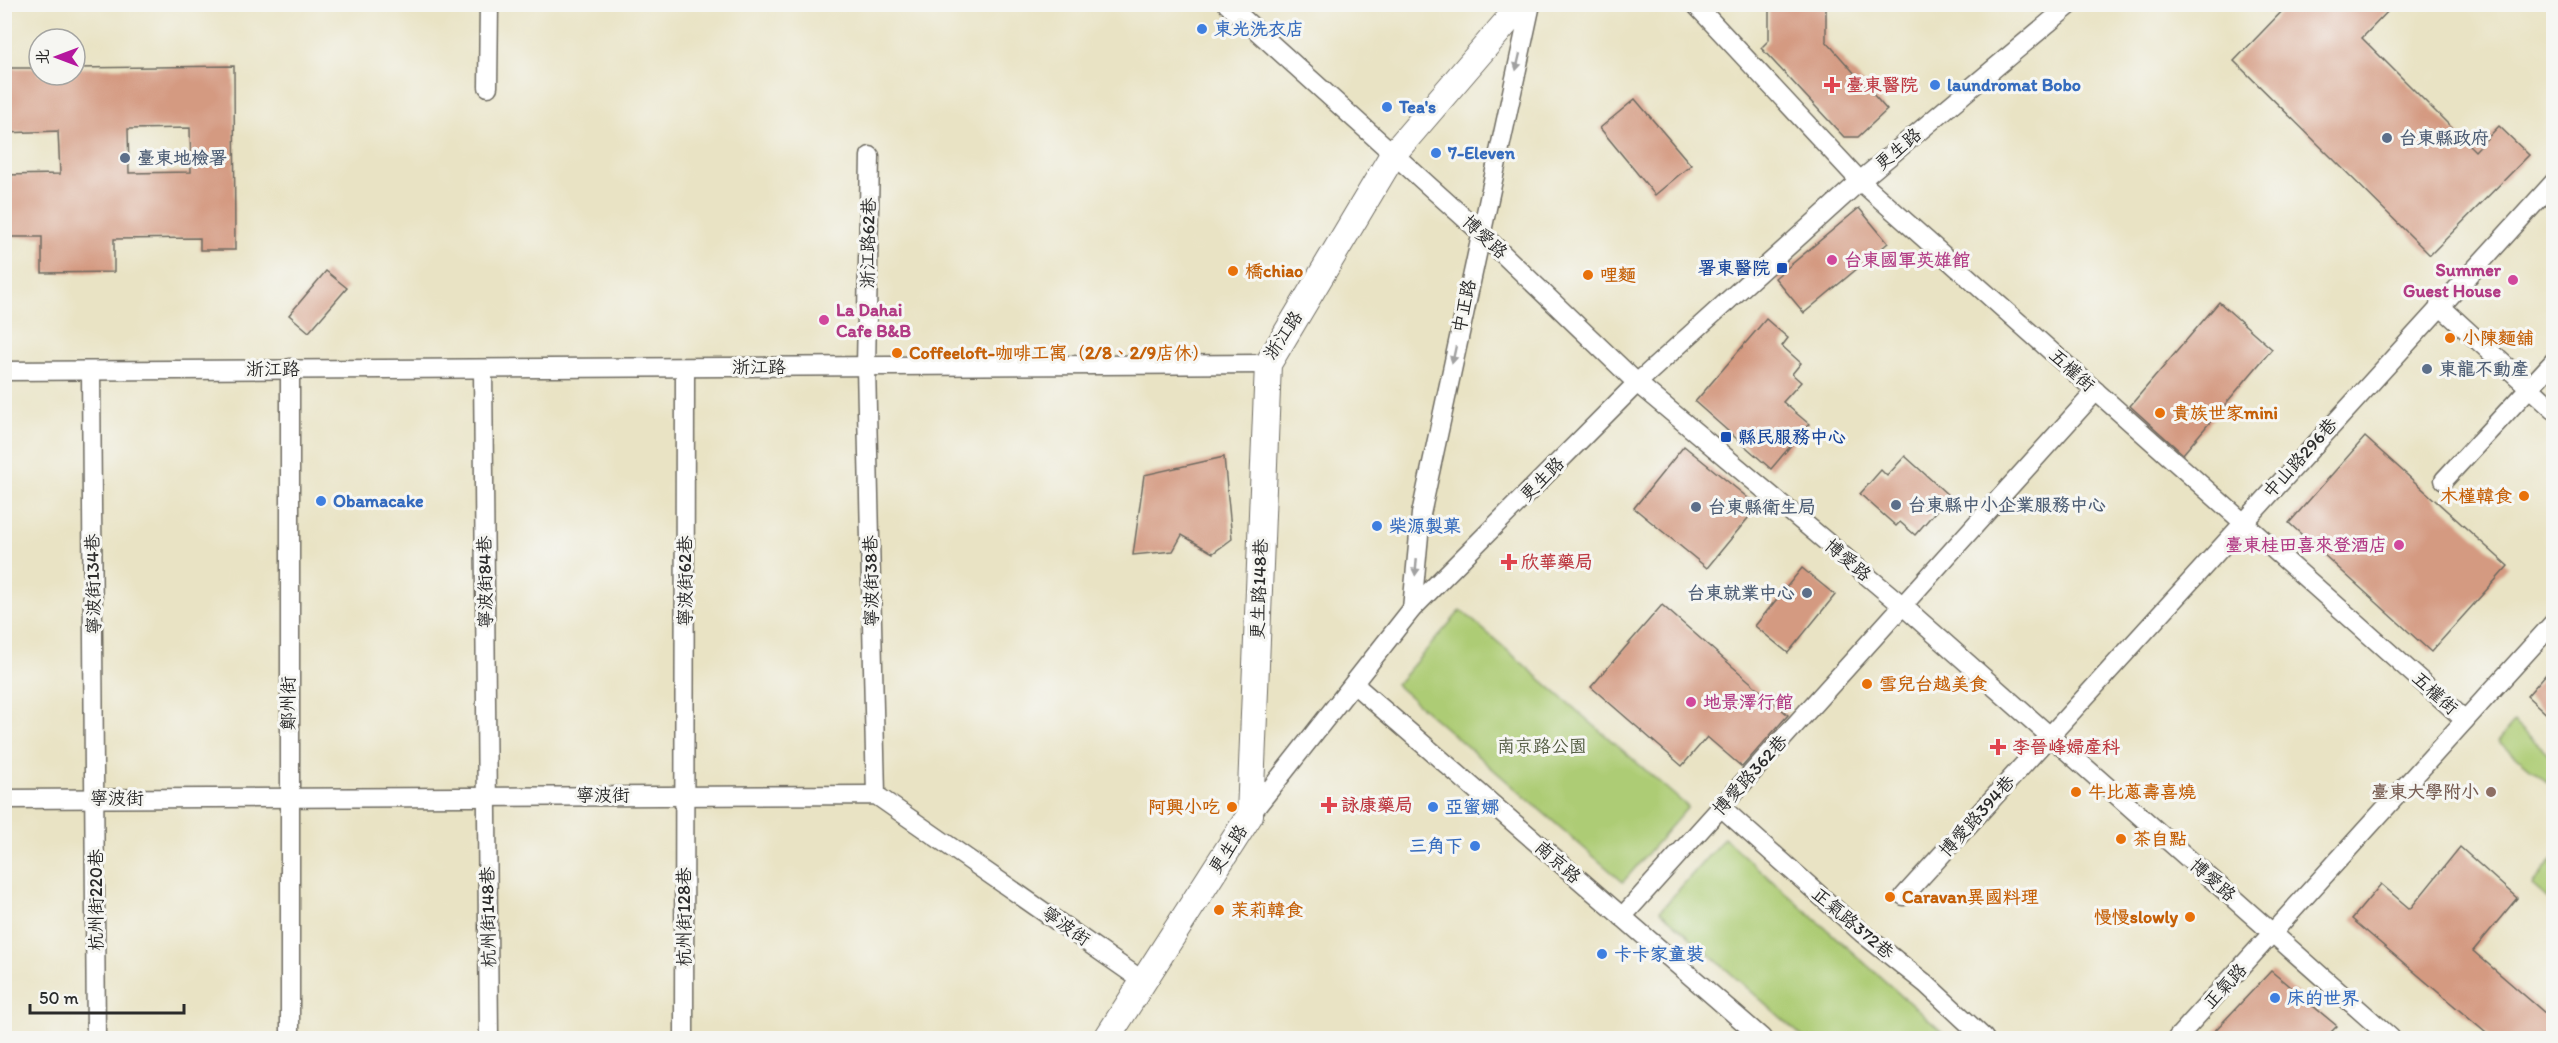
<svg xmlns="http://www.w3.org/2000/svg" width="2558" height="1043" font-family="Itim,'LXGW WenKai TC',sans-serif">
<rect width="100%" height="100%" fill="#f6f6f2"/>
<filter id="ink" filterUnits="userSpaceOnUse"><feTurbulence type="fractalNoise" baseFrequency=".0167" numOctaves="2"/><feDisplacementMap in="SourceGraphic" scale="12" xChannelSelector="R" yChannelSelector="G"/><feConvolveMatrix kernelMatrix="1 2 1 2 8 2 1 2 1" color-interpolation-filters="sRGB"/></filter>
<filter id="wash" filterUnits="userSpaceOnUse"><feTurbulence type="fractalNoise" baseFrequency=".008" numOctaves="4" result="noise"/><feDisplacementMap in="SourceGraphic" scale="24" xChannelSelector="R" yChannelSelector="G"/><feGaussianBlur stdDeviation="1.35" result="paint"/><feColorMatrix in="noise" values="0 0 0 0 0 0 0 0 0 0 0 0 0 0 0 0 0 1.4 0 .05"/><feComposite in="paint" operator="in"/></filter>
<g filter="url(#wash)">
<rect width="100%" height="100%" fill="#e9e3c4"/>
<g fill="#adcc74" stroke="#6c7c50" stroke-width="1.5">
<polygon points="1461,610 1688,807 1623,882 1396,685"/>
<polygon points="2514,722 2553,758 2553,787 2498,741"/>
<polygon points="1724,838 1949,1038 1804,1038 1660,911"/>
<polygon points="2553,859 2553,903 2532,885"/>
</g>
<g id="blocks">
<g fill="#d49a81" fill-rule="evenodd">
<polygon points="1769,4 1826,4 1826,41 1887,110 1858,137 1844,137 1761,48 1769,40"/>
<polygon points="2289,4 2395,4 2362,38 2475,151 2499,126 2529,155 2430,255 2234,61"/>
<path d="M234,66L235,250H200V238L114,239V272L42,273V237H4V175L60,174L58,131L4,133V68H39V75H75V68ZM190,128L191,172L129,173L128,129Z"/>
<polygon points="1635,99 1691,165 1655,195 1600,128"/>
<polygon points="1859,208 1888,243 1804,313 1775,278"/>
<polygon points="326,271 347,288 309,332 289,315"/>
<polygon points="2219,302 2272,349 2183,454 2130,406"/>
<polygon points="1766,319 1788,338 1782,346 1801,363 1792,374 1801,382 1783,402 1809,424 1771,469 1695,402"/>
<polygon points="2365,437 2508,566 2431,652 2289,523"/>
<polygon points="1684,446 1758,506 1707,568 1634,508"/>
<polygon points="1905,456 1949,496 1915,535 1900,522 1896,526 1860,494 1881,470 1887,476"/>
<polygon points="1224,457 1232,539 1213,553 1182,535 1173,551 1133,555 1144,475"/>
<polygon points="1802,568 1835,595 1788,653 1755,626"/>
<polygon points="1662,605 1788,715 1742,767 1707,737 1682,766 1591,687"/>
<polygon points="2553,666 2553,720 2527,696"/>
<polygon points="2460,847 2517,898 2473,951 2553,1020 2553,1038 2492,1038 2352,919 2381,884 2410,909"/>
<polygon points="2271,971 2337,1026 2325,1038 2208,1038"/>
</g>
</g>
</g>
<g filter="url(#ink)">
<use href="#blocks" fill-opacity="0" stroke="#6e6b61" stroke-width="1.5"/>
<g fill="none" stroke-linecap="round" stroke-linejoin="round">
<g stroke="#6e6b61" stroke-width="21">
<g id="street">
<polyline points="1227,4 1480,232 1637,383 1903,606 2391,1038"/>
<polyline points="1695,4 1860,181 2465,720"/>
<polyline points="488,87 489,4"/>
<polyline points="870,156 866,367 876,795"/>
<polyline points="2439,305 2554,410"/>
<polyline points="483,369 489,1038"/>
<polyline points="4,371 1268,364"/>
<polyline points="91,371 96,1038"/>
<polyline points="2444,480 2554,361"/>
<polyline points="1412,609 1421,514 1531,4"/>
<polyline points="1355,685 1762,1038"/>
<polyline points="4,799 876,795 1143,981"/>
<polyline points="1721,807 1862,933 1926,984 1984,1038"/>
<polyline points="1250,815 1412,609 1637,383 1860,181 2071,4"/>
<polyline points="1904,896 2554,182"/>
<polyline points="1622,917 2096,391"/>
<polyline points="290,1038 290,368"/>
<polyline points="684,1038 685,368"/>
<polyline points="2177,1038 2554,622"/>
</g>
</g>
<g stroke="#6e6b61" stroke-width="28">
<polyline id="secondary" points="1107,1038 1250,815 1268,364 1394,153 1522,4"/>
</g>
<use href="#street" stroke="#fff" stroke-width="18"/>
<use href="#secondary" stroke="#fff" stroke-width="26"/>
</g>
<defs><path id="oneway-solid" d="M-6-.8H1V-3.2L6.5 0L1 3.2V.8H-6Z" transform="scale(1.5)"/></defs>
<g fill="#a0a0a0">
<use href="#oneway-solid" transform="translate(1518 62) rotate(103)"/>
<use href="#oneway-solid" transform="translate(1454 355) rotate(102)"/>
<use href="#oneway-solid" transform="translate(1416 567) rotate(95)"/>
</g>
</g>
<g fill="#3f7fe0" stroke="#f6f6f2" stroke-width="2">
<circle cx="1202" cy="29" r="6"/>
<circle cx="1935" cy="85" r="6"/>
<circle cx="1387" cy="107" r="6"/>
<circle cx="1436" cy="153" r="6"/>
<circle cx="321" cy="501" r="6"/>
<circle cx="1377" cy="526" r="6"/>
<circle cx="1433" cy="807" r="6"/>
<circle cx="1475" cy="846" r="6"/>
<circle cx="1602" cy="954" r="6"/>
<circle cx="2275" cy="998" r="6"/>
</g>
<g fill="#e0444e" stroke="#f6f6f2" stroke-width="2">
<path d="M1829 76h6v6h6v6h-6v6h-6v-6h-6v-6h6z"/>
<path d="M1506 553h6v6h6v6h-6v6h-6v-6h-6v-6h6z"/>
<path d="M1995 738h6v6h6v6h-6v6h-6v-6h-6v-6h6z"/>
<path d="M1326 796h6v6h6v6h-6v6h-6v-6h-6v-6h6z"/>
</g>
<g fill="#5c6f8a" stroke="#f6f6f2" stroke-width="2">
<circle cx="2387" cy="138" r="6"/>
<circle cx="125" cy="158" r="6"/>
<circle cx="2427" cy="369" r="6"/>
<circle cx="1896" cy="505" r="6"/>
<circle cx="1696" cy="507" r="6"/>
<circle cx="1807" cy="593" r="6"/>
</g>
<g fill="#d1479c" stroke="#f6f6f2" stroke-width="2">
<circle cx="1832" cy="260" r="6"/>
<circle cx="2513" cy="280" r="6"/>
<circle cx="824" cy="320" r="6"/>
<circle cx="2399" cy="545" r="6"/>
<circle cx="1691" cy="702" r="6"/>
</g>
<g fill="#1a4fb4" stroke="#f6f6f2" stroke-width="2">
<rect x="1776" y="262" width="12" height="12" rx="3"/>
<rect x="1720" y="431" width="12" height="12" rx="3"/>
</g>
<g fill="#e8710a" stroke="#f6f6f2" stroke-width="2">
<circle cx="1233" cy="271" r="6"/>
<circle cx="1588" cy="275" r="6"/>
<circle cx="2450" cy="338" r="6"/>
<circle cx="897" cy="353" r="6"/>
<circle cx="2160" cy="413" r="6"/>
<circle cx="2524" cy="496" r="6"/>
<circle cx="1867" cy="684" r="6"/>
<circle cx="2076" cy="792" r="6"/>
<circle cx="1232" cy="807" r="6"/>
<circle cx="2121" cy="839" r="6"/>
<circle cx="1890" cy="897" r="6"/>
<circle cx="1219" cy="910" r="6"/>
<circle cx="2190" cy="917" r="6"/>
</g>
<circle fill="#8d6e63" stroke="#f6f6f2" stroke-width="2" cx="2491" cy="792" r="6"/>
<g text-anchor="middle" stroke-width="6" stroke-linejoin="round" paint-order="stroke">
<g font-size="18" font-weight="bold" fill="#366cbe" stroke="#f6f6f2" text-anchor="start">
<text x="1214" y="35">東光洗衣店</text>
<text x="1947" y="91">laundromat Bobo</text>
<text x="1399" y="113">Tea's</text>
<text x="1448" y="159">7-Eleven</text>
<text x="333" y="507">Obamacake</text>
<text x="1389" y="532">柴源製菓</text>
<text x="1445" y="813">亞蜜娜</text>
<text x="1463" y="852" text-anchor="end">三角下</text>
<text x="1614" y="960">卡卡家童裝</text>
<text x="2287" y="1004">床的世界</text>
</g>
<g font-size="18" font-weight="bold" fill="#be3a42" stroke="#f6f6f2" text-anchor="start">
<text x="1846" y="91">臺東醫院</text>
<text x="1521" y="568">欣華藥局</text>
<text x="2012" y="753">李晉峰婦產科</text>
<text x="1341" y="811">詠康藥局</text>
</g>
<g font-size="18" font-weight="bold" fill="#4e5e75" stroke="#f6f6f2" text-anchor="start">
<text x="2399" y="144">台東縣政府</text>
<text x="137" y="164">臺東地檢署</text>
<text x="2439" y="375">東龍不動產</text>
<text x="1908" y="511">台東縣中小企業服務中心</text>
<text x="1708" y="513">台東縣衛生局</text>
<text x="1795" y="599" text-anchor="end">台東就業中心</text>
</g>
<g font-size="18" fill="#2b2b2b" stroke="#f6f6f2">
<text transform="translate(1898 149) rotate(-40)" y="6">更生路</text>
<text transform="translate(1485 237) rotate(43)" y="6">博愛路</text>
<text transform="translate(868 243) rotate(-89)" y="6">浙江路62巷</text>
<text transform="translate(1464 306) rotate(-78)" y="6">中正路</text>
<text transform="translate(1283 335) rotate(-56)" y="6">浙江路</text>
<text x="759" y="373">浙江路</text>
<text x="273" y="375">浙江路</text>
<text transform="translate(2072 370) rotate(42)" y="6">五權街</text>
<text transform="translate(2300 458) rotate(-48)" y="6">中山路296巷</text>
<text transform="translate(1542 479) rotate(-45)" y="6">更生路</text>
<text transform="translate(1848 560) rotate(40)" y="6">博愛路</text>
<text transform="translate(685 581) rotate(-90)" y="6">寧波街62巷</text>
<text transform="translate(871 581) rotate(-91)" y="6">寧波街38巷</text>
<text transform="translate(485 582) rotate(-91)" y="6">寧波街84巷</text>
<text transform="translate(93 584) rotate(-91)" y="6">寧波街134巷</text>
<text transform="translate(1259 589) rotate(-88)" y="6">更生路148巷</text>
<text transform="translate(2435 693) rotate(42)" y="6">五權街</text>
<text transform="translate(288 703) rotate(-90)" y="6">鄭州街</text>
<text transform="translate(1750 775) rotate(-48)" y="6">博愛路362巷</text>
<text x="603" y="801">寧波街</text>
<text x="117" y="804">寧波街</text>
<text transform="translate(1977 816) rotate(-48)" y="6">博愛路394巷</text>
<text transform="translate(1228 849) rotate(-57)" y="6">更生路</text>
<text transform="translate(1558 862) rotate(41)" y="6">南京路</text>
<text transform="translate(2213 880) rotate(41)" y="6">博愛路</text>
<text transform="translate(96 900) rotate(-90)" y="6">杭州街220巷</text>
<text transform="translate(488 917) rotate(-91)" y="6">杭州街148巷</text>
<text transform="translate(684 917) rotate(-90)" y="6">杭州街128巷</text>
<text transform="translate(1853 923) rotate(40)" y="6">正氣路372巷</text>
<text transform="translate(1066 926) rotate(35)" y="6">寧波街</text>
<text transform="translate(2225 986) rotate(-47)" y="6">正氣路</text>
</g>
<g font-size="18" font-weight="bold" fill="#b23c85" stroke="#f6f6f2" text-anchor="start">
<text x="1844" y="266">台東國軍英雄館</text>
<text x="2501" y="276" text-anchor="end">Summer<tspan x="2501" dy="21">Guest House</tspan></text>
<text x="836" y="316">La Dahai<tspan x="836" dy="21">Cafe B&amp;B</tspan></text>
<text x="2387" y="551" text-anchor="end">臺東桂田喜來登酒店</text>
<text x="1703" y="708">地景澤行館</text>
</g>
<g font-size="18" font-weight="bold" fill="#164399" stroke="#f6f6f2" text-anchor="end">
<text x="1770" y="274">署東醫院</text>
<text x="1738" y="443" text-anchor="start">縣民服務中心</text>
</g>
<g font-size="18" font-weight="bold" fill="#c56008" stroke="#f6f6f2" text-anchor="start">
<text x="1245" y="277">橋chiao</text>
<text x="1600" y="281">哩麵</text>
<text x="2462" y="344">小陳麵舖</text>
<text x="909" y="359">Coffeeloft-咖啡工寓（2/8、2/9店休）</text>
<text x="2172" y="419">貴族世家mini</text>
<text x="2512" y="502" text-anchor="end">木槿韓食</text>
<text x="1879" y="690">雪兒台越美食</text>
<text x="2088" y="798">牛比蔥壽喜燒</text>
<text x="1220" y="813" text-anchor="end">阿興小吃</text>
<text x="2133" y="845">茶自點</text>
<text x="1902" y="903">Caravan異國料理</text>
<text x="1231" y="916">茉莉韓食</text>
<text x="2178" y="923" text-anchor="end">慢慢slowly</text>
</g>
<g font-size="18" fill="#525b41" stroke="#f6f6f2">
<text x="1542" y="752">南京路公園</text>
</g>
<g font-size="18" font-weight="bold" fill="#785e54" stroke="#f6f6f2" text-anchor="end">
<text x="2479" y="798">臺東大學附小</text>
</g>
</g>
<rect width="2558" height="1043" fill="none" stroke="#f6f6f2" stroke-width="24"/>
<g transform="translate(57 57) rotate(270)"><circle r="28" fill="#f6f6f2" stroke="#a5a5a2" stroke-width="1.5"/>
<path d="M0-4.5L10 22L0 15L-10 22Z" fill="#b5179e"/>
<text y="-9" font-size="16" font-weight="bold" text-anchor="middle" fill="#2b2b2b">北</text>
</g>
<path d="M30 1004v9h154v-9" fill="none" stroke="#2b2b2b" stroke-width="3"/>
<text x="39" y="1004" font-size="18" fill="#2b2b2b" stroke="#f6f6f2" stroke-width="4.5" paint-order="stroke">50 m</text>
</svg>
